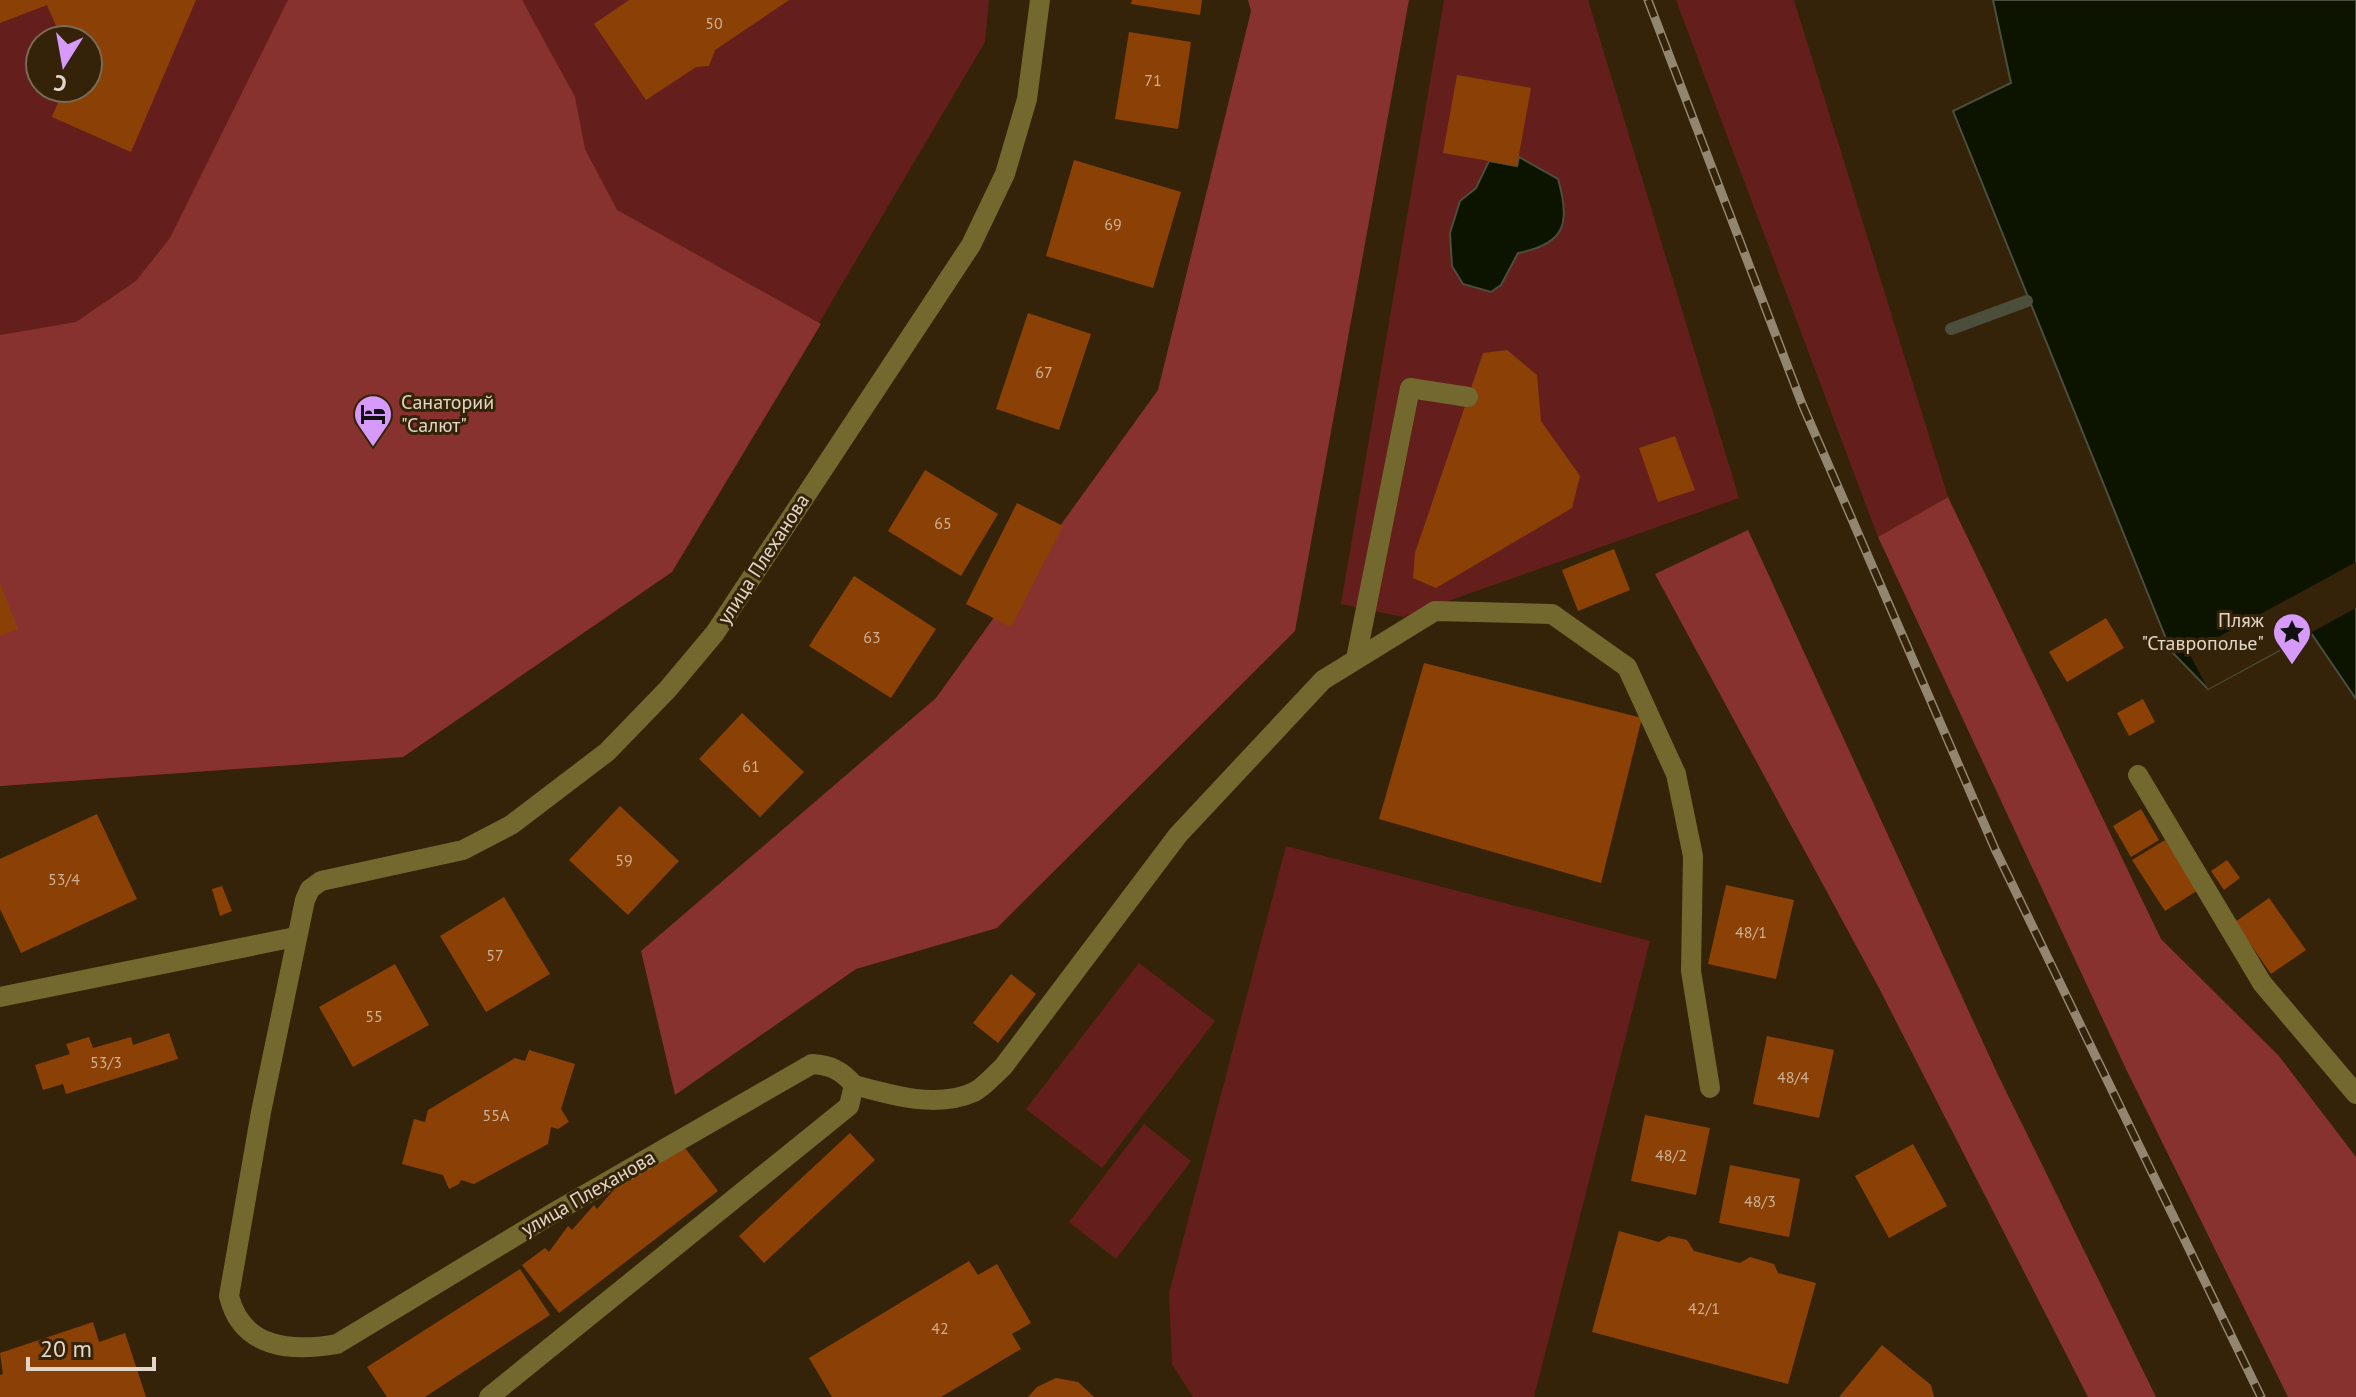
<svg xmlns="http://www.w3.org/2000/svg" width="2356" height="1397" font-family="'PT Sans',sans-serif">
<rect width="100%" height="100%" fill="#342308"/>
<g fill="#641f1c" fill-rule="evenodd">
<path d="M0,0H989L985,42L672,572L403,757L0,786ZM40,40H88V88H40Z"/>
<polygon points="1444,0 1588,0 1739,498 1403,617 1341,604"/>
<polygon points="1676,0 1794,0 1948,497 1878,537"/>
<polygon points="1286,846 1650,941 1534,1397 1193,1397 1172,1364 1169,1293"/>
<polygon points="1139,963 1215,1021 1102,1168 1026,1109"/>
<polygon points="1144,1124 1191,1161 1116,1259 1069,1222"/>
</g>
<g fill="#87322e">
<polygon points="288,0 522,0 575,97 585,149 617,210 821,324 672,572 403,757 0,786 0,335 76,322 136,281 170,238"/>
<polygon points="1248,0 1409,0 1295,631 997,928 856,969 675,1095 641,951 936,698 1158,390 1251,11"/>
<polygon points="1948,497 2161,939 2279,1056 2356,1157 2356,1397 2288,1397 2126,1069 1878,537"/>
<polygon points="1748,530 1998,1075 2156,1397 2088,1397 1880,990 1655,574"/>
</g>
<g fill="#0c1400" stroke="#4c4e3c" stroke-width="2">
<polygon points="1993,0 2356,0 2356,699 2311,633 2208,689 2171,651 1953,111 2011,83"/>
<path d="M1519,157L1558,179C1571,224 1565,244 1518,253L1501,285L1491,292L1463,284L1452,266L1450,233L1460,201L1476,188L1489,161L1517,166Z"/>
</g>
<polygon fill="#342308" points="2356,562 2356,608 2208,689 2189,653"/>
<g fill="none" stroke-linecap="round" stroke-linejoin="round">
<polyline stroke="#4c4e3c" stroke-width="12" points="1951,329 2027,301"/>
</g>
<g fill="#8b4106">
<polygon points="0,0 196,0 131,152 52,117 64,88 88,88 88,40 62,40 47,5 0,23"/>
<polygon points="629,0 789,0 715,50 709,66 696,67 646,100 594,24"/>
<polygon points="1132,0 1202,0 1200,15 1131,4"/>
<polygon points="1129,32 1191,42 1178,129 1115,119"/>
<polygon points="1457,75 1531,88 1517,166 1443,153"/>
<polygon points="1074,160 1181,192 1153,288 1046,256"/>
<polygon points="1028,313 1091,334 1059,430 996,409"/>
<polygon points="1507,350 1537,375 1541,421 1580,476 1572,508 1436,588 1413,578 1415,553 1483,353"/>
<polygon points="1675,436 1695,490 1658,502 1639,448"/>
<polygon points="925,470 998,514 961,576 888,531"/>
<polygon points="1017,503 1063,526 1011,627 966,604"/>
<polygon points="1614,549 1630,590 1578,611 1562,570"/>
<polygon points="854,576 936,629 891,698 809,646"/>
<polygon points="0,583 18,629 0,636"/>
<polygon points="2106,618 2124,648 2067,682 2049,652"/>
<polygon points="1424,663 1642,718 1601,883 1379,819"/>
<polygon points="2143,699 2155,722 2129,736 2117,713"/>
<polygon points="742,713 804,772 760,817 699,759"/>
<polygon points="620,806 679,861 628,915 569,860"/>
<polygon points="2141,809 2159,840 2131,857 2113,826"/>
<polygon points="97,814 137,899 21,953 0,909 0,859"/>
<polygon points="2165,840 2198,890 2165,911 2132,860"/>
<polygon points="2227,860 2240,878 2224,890 2211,871"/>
<polygon points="1726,885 1794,900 1776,979 1708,964"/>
<polygon points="222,886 232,911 220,916 212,889"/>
<polygon points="504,897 550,974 486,1012 440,936"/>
<polygon points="2269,898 2306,950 2271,974 2235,922"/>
<polygon points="395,964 429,1025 353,1067 319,1007"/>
<polygon points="1011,974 1036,994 998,1043 973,1023"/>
<polygon points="169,1033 178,1059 66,1094 63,1084 43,1090 35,1065 70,1054 66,1044 89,1037 93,1048 131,1037 133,1045"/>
<polygon points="1767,1036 1834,1050 1819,1118 1753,1104"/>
<polygon points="529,1050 575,1064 561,1109 569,1122 558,1129 551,1127 548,1144 474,1184 461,1180 459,1184 449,1189 443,1175 402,1164 414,1119 425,1122 428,1110 515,1058 525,1061"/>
<polygon points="1645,1115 1710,1128 1696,1195 1631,1181"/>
<polygon points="850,1133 875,1160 764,1263 739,1236"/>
<polygon points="682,1144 718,1191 559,1313 522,1265 545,1248 549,1252 568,1226 572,1230 594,1205 597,1209 621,1182"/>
<polygon points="1913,1144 1947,1206 1889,1238 1855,1176"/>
<polygon points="1730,1165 1800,1179 1789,1237 1719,1223"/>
<polygon points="1619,1231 1659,1242 1669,1236 1687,1240 1694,1251 1740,1263 1750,1257 1774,1264 1778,1273 1816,1283 1788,1384 1592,1332"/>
<polygon points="969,1261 978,1275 997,1264 1031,1323 1012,1334 1021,1349 941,1397 832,1397 809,1358"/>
<polygon points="520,1269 550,1315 425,1397 387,1397 367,1367"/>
<polygon points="93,1322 99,1342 125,1333 146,1397 0,1397 0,1375 3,1374 0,1353"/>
<polygon points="1882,1345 1931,1385 1934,1397 1839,1397"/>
<polygon points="1056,1378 1078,1382 1094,1397 1028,1397 1037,1387"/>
</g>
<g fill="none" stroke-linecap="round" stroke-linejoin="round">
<g stroke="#73692e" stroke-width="20">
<polyline points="1356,659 1410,388 1468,397"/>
<polyline points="2138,775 2262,983 2356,1094"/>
<polyline points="0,997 295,937"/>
<path d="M854,1085C890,1095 937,1109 974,1092C984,1087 994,1075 1003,1067L1178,835L1323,680L1435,611L1552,614L1627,667L1676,774L1693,856L1691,971L1710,1088"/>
<path d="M489,1397L849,1106L854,1085C842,1071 831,1065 812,1064L555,1212L337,1344C292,1352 242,1349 229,1296L261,1112L305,900L310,889L321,881L463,850L511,825L607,752L668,689L715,633L971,245L1005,174L1027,99L1040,0"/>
</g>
<g stroke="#938671" stroke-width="9">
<polyline id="rail" points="1648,0 1802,404 1995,849 2261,1397"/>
</g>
<use href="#rail" stroke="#342308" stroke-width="6" stroke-dasharray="18" stroke-linecap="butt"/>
</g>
<defs>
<g id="hotel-pin" transform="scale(2)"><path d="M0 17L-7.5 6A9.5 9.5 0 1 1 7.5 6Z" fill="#d69bfa" stroke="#342308"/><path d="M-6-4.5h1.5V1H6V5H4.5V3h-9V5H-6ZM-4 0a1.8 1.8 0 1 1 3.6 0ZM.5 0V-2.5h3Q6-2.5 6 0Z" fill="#111"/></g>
<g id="sight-pin" transform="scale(2)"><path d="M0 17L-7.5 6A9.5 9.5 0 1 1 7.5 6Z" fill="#d69bfa" stroke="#342308"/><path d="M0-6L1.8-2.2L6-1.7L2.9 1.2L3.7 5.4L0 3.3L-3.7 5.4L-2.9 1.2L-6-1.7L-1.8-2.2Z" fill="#111"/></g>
</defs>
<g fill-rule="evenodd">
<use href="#hotel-pin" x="373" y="414"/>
<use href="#sight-pin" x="2292" y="632"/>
</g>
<g text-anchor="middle" stroke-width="6" stroke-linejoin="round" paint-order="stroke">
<g font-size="16" fill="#ccb197">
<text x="714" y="29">50</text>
<text x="1153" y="86">71</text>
<text x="1113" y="230">69</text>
<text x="1044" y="378">67</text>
<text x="943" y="529">65</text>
<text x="872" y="643">63</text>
<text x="751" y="772">61</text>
<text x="624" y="866">59</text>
<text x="64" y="885">53/4</text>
<text x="1751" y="938">48/1</text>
<text x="495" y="961">57</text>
<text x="374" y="1022">55</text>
<text x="106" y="1068">53/3</text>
<text x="1793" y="1083">48/4</text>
<text x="496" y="1121">55А</text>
<text x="1671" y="1161">48/2</text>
<text x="1760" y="1207">48/3</text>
<text x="1704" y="1314">42/1</text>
<text x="940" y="1334">42</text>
</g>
<g font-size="20" fill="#e1d6c7" stroke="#342308" text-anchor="start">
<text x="401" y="409">Санаторий<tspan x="401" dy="23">"Салют"</tspan></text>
<text x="2264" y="627" text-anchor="end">Пляж<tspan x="2264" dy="23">"Ставрополье"</tspan></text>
</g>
<g font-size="20" fill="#e1d6c7" stroke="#342308">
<text transform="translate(763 559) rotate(-57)" y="7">улица Плеханова</text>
<text transform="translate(588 1193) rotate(-30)" y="7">улица Плеханова</text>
</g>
</g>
<g transform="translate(64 64) rotate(191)"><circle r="38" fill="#342308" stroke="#796b54" stroke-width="2"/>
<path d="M0-6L14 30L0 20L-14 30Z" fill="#d69bfa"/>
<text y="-12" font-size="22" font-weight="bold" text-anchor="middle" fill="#e1d6c7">С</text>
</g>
<path d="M28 1357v12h126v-12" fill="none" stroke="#e1d6c7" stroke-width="4"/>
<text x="40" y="1357" font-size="24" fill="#e1d6c7" stroke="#342308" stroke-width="6" paint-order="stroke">20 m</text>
</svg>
